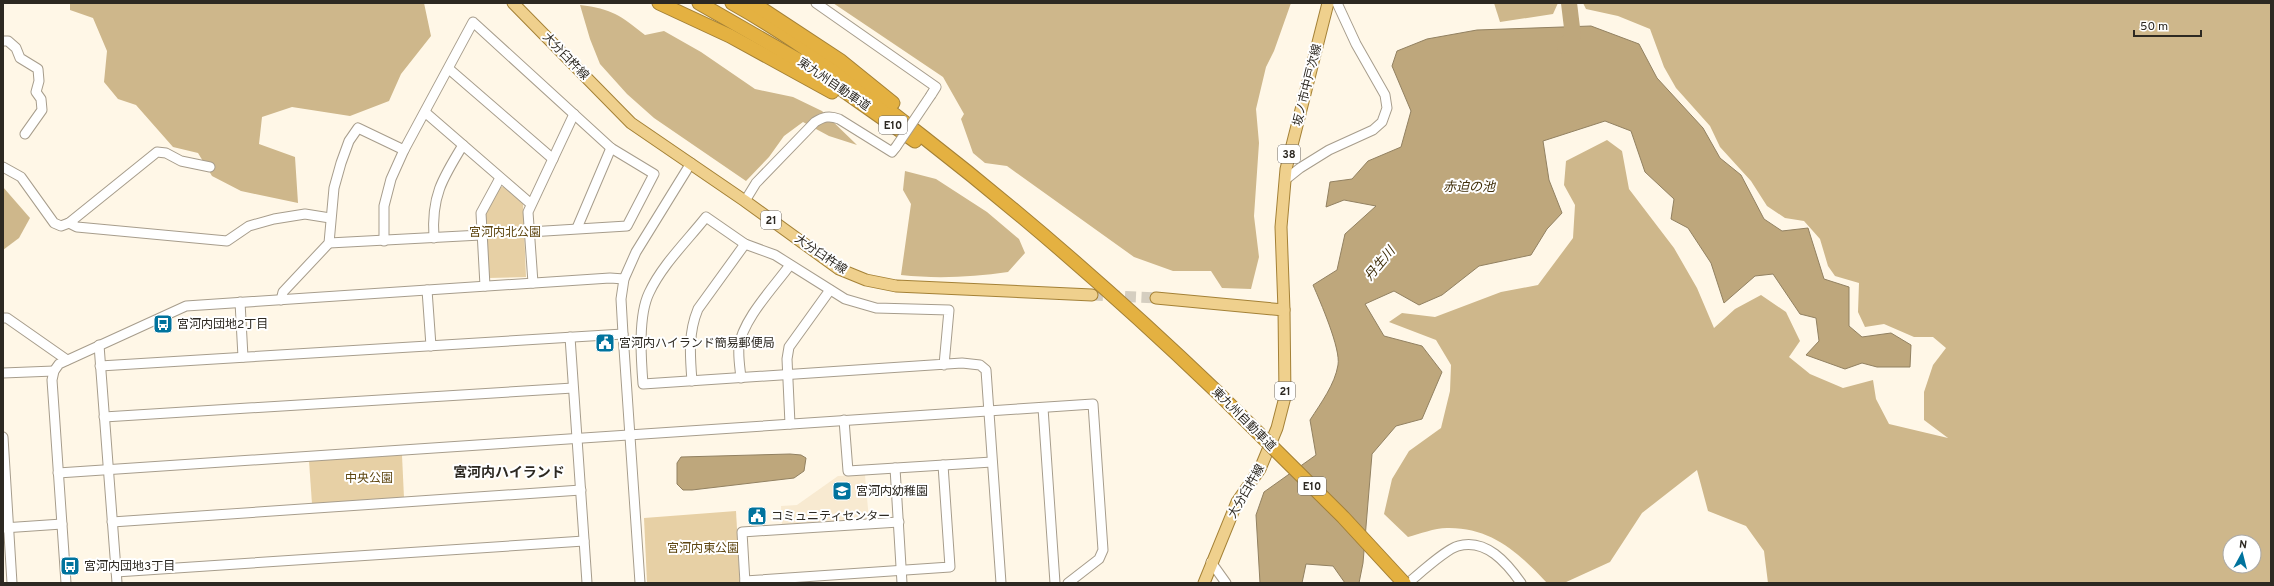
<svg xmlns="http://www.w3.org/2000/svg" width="2274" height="586" font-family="Overpass,'Noto Sans JP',sans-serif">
<rect width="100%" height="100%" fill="#fff7e7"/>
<polygon fill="#f8ead1" points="865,475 869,520 782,526 781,506 797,505 838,476"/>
<g fill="#e7d0a5">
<polygon points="499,187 505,187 523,203 526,277 488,278 485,213"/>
<polygon points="402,455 404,498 312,504 309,461"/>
<polygon points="736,511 740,583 647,583 644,518"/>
</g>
<g fill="#ceb78b" fill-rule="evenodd">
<polygon points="70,3 424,3 431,36 401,74 389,101 350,116 292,107 262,117 259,144 295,157 298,203 241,191 212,176 198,153 173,147 136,105 118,99 104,82 107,51 93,18 70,10"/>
<polygon points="833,3 1291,3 1274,51 1266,67 1256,109 1259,143 1254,216 1259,257 1251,289 1222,288 1211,271 1173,271 1134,257 1007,166 985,163 973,153 961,119 964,114 943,77"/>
<polygon points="1494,3 1558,3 1553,14 1500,22"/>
<path d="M1583,3H2271V583H1768L1764,551L1746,526L1708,511L1697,470L1642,513L1610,562L1564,583H1547C1519,553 1491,527 1447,528C1434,528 1420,534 1408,537L1384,514L1392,479L1409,451L1441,428L1450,391L1451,365L1436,340L1389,322L1402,313L1435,317L1501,292L1538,285L1573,238L1575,205L1564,185L1566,161L1607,140L1622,151L1629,189L1674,248L1697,288L1714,328L1735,309L1761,295L1786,312L1800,341L1789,357L1810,374L1843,388L1873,380L1876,399L1889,424L1948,438L1924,420V392L1933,365L1946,348L1933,337H1914L1884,324L1865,327L1858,312L1859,283L1835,276L1828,266L1820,239L1804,221L1785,218L1767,206L1751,181L1720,147L1710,126L1676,88L1664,67L1650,29L1618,16L1586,9ZM2230,542H2254V566H2230Z"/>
<path d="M580,5C612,9 620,15 645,35L664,31L701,52L755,89L793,97L822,111L857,145L829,136L803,122L784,136L769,157L746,181L654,118L627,94L600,64L590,39Z"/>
<path d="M905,171L936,179L987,212L1019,239L1025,253L1008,272C972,277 938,279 901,275L911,204L903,190Z"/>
<polygon points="3,187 30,218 19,238 3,250"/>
</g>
<g fill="#bea77c" stroke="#928161">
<path d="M1591,26L1639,44L1657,78L1703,128L1720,158L1741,175L1764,219L1782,231L1808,228L1824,279L1849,287V326L1862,337L1891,333L1911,345L1910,367H1877L1862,363L1845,369L1806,355L1819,341L1816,318L1800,314L1773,274L1755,276L1724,303L1711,263L1688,228L1671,219L1674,199L1645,172L1631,131L1605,121L1543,141L1549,180L1562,213L1547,229L1531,255L1479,266L1442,295L1419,305L1394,291L1365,304L1384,336L1422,346L1442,372L1422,419L1396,426L1372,454L1363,563L1359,583H1345L1333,566L1306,564L1302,583H1260L1256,515L1264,492L1316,455L1310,420C1321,403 1335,384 1338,365C1341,349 1320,301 1313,285L1337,270L1345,234L1376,206L1344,200L1326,207L1330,182L1352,179L1368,161L1401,147L1411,111L1392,66L1397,51L1427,39L1477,30Z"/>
<polygon points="790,454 801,455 806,458 804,471 794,478 692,490 683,490 677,484 677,463 681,457"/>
</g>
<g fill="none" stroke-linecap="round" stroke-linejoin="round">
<polyline stroke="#bea77c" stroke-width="16" points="1565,46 1573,36 1569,3"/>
<polyline stroke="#d5cec0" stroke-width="11" stroke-dasharray="11 5.5" stroke-linecap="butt" points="1092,295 1156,298"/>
<g stroke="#a79d8c" stroke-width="11">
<g id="minor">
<polyline points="816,3 936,87 931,95"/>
<polyline points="3,41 8,41 16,48 20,58 38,69 39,81 36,92 41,99 42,110 25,134"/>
<polyline points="449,69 553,159"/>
<polyline points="426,113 531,204"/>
<polyline points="3,167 21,177 54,223 61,226 69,223 157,152 166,153 181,161 210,167"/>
<polyline points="1285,180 1300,168 1329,150 1373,130 1382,122 1387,108 1385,95 1356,44 1337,3"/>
<path d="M745,201L756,183L815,122C823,117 829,115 839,119L892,152L896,147"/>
<polyline points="69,223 77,227 227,241 249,226 274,219 305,214 330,218"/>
<polyline points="577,228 611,148"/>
<path d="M434,238C431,197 442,179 463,145"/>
<polyline points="384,241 384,206 391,179 404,150 473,22 611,148 654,174 627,226 529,232"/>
<polyline points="329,243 481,235"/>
<polyline points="533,283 528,212 574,114"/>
<polyline points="485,286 481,213 500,178"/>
<polyline points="427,290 431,346"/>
<polyline points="281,300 283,292 329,243 334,188 341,163 349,141 358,128 404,150"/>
<polyline points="240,302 243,357"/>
<polyline points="3,318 7,318 67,360"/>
<polyline points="570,337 587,583"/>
<polyline points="99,345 117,583"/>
<path d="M944,365L949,310L876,308L845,299L775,255L745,244L706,217C687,241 662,265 649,293C638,316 641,358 643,384L962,363L980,365L986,370L1001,583"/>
<polyline points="100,366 623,334"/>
<polyline points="3,373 54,371"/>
<path d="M741,378C740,368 738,357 739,347C742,320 774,287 790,265"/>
<path d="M692,381C690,356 688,333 698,309L745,244"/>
<polyline points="1043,408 1055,583"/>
<polyline points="104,417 573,388"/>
<polyline points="844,420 848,471 992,462"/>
<polyline points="790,424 787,359 789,347 830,290"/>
<polyline points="3,437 12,583"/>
<polyline points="895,468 902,583"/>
<polyline points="58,473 1093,404 1103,550 1099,559 1068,583"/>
<polyline points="112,522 581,490"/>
<polyline points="3,528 62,524"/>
<polyline points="1211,562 1226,583"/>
<polyline points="116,572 584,541"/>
<polyline points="745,581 950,567 943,465"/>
<polyline points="66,583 52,380 54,371 59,364 186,306 610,278 624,279"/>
<polyline points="640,583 623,334 621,299 624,279 636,252 691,163"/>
<polyline points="745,583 742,532 899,522"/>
<path d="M1408,583C1419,574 1446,549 1458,546C1486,538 1507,563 1521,583"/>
</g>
</g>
<g stroke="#a48136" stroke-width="13">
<g id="major">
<polyline points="513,3 631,123 745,201 839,269 866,280 896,286 1092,295"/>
<polyline points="1156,298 1284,310 1285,397 1277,428 1260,469 1237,502 1204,583"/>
<polyline points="1284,310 1281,227 1286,169 1328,3"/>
</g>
</g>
<g stroke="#a48136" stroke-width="15">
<g id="highway">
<polyline points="659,3 730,36 832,92"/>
<polyline points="699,3 807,65 915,141"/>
<path d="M732,3C800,41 861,88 922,136C1025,216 1123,302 1217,392"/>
<polyline points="753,3 841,61 893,103"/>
</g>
</g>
<use href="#minor" stroke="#fff" stroke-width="9"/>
<use href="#major" stroke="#efd08d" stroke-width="11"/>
<use href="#highway" stroke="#e4b141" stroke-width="13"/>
<g stroke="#a79d8c" stroke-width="11" stroke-linecap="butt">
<polyline id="minor-bridge" points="896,147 931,95"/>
</g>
<g stroke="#a48136" stroke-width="15" stroke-linecap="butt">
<polyline id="highway-bridge" points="1217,392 1343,517 1404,583"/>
</g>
<use href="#minor-bridge" stroke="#fff" stroke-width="9"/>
<use href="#highway-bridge" stroke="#e4b141" stroke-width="13"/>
</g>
<defs>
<g id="bus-square" transform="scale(1)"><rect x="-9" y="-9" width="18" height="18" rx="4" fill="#00739d" stroke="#fff"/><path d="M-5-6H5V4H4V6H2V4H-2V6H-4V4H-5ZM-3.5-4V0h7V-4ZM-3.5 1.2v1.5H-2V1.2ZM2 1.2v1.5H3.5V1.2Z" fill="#fff"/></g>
<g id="civic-square" transform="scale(1)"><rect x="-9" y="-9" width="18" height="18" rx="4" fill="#00739d" stroke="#fff"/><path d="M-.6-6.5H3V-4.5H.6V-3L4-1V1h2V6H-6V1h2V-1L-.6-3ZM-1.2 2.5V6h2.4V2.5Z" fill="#fff"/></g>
<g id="school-square" transform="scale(1)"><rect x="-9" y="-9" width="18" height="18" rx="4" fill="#00739d" stroke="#fff"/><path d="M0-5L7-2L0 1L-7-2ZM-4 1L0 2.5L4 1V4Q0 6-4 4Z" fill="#fff"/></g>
</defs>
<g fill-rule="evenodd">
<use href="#bus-square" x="163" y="324"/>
<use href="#civic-square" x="605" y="343"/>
<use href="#school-square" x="842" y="491"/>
<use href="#civic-square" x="757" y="516"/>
<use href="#bus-square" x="70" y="566"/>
</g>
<g text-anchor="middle" stroke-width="4" stroke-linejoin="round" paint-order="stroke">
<g fill="#fff" stroke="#6c6964" stroke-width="1">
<rect x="879" y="116" width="28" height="18" rx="3"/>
<rect x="1278" y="145" width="22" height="18" rx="3"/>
<rect x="761" y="211" width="20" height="18" rx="3"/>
<rect x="1275" y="382" width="20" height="18" rx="3"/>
<rect x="1298" y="477" width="28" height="18" rx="3"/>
</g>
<g font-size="11" font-weight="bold" fill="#2d2922">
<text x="893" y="129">E10</text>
<text x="1289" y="158">38</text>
<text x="771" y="224">21</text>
<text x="1285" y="395">21</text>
<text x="1312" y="490">E10</text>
</g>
<g font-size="12" fill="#2d2922" stroke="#fff">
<text transform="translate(566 56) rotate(46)" y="4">大分臼杵線</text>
<text transform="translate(834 84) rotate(34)" y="4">東九州自動車道</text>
<text transform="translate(1307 85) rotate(-76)" y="4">坂ノ市中戸次線</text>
<text transform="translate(821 254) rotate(34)" y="4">大分臼杵線</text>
<text transform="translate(1244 419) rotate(45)" y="4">東九州自動車道</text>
<text transform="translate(1246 491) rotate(-60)" y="4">大分臼杵線</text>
</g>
<g font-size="12" fill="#5f4712" stroke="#fff">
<text x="505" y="236">宮河内北公園</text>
<text x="369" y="482">中央公園</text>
<text x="703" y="552">宮河内東公園</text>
</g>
<g font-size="12" fill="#2d2922" stroke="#fff" text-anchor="start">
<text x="177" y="328">宮河内団地2丁目</text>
<text x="619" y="347">宮河内ハイランド簡易郵便局</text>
<text x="856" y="495">宮河内幼稚園</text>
<text x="771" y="520">コミュニティセンター</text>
<text x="84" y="570">宮河内団地3丁目</text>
</g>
<g font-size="13" font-style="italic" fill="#402f0a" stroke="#fff">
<text x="1469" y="191">赤迫の池</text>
<text transform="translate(1379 263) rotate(-50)" y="5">丹生川</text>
</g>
<g font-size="14" font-weight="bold" fill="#2d2922" stroke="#fff">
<text x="509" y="477">宮河内ハイランド</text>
</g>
</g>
<rect width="2274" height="586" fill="none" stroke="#2d2922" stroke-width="8"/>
<g transform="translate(2242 554) rotate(7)"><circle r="19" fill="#ffffff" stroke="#aba9a7"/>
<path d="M0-3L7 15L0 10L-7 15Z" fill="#00739d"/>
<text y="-6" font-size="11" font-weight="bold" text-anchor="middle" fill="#2d2922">N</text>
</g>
<path d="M2134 30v6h67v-6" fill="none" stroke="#2d2922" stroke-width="2"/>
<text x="2140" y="30" font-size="12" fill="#2d2922" stroke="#ffffff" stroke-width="3" paint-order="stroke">50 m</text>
</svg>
